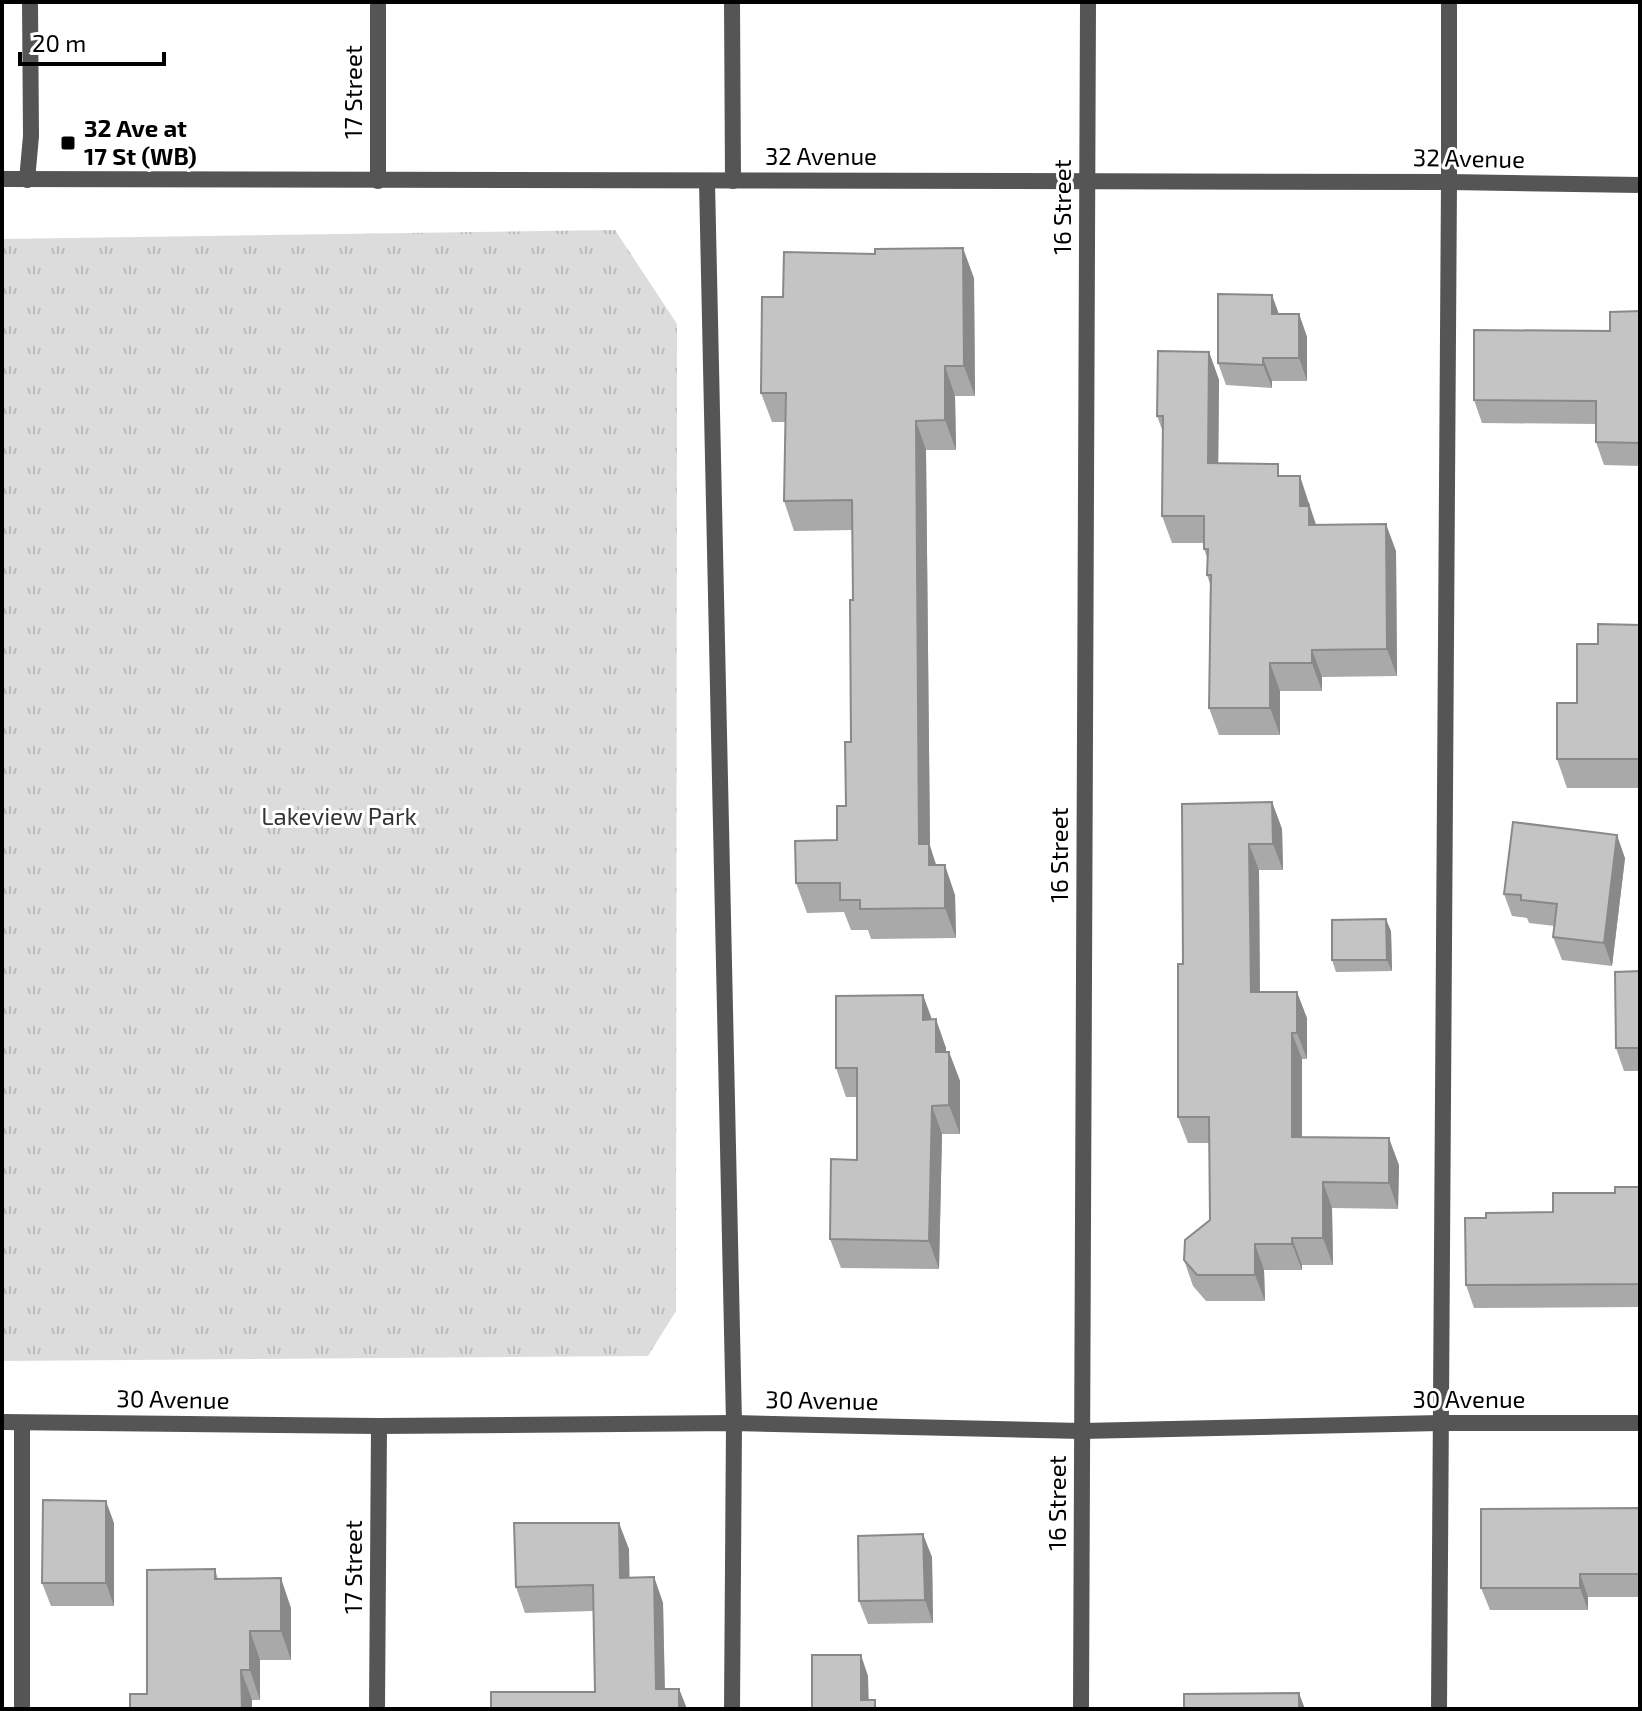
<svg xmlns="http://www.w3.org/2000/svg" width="1642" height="1711" font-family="'Exo 2',sans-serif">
<defs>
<pattern id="park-tufts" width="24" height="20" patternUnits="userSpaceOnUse" patternTransform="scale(2)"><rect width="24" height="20" fill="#dcdcdc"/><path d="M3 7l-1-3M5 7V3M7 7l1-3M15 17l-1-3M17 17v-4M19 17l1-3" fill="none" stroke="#bbb"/></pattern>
</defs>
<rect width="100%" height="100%" fill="#fff"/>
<polygon fill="url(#park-tufts)" points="615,230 677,324 676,1311 648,1356 2,1361 2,239"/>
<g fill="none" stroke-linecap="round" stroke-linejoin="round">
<g stroke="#555" stroke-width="16">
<polyline points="732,2 733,181"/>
<polyline points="27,180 31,136 30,2"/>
<polyline points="707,182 734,1423 732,1709"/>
<polyline points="22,1709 22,1423"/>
<polyline points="1439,1709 1449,182 1449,2"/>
</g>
<g stroke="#555" stroke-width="16">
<polyline points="378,2 378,181"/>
<polyline points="2,1422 379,1426 734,1423 1082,1431 1440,1423 1640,1423"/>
<polyline points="377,1709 379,1426"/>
<polyline points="1081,1709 1088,2"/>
</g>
<polyline stroke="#555" stroke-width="16" points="2,179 1449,182 1640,185"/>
</g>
<g fill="#a9a9a9">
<polygon points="974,278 975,396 955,396 956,450 926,450 930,846 936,865 955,895 956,938 871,939 868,930 851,930 844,912 807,913 796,883 837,840 846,806 851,742 853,600 852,530 794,531 784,501 785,422 772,422 761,393 783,297"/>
<polygon points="1640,311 1640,466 1604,465 1596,442 1596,424 1482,423 1474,400 1610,331"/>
<polygon points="1279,314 1299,314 1307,337 1307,381 1272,381 1272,388 1226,385 1218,363"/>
<polygon points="1209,352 1219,380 1218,463 1283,476 1310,504 1310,509 1316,525 1396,551 1397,676 1322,677 1322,691 1280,691 1280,735 1219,735 1209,708 1210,584 1207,575 1208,560 1204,549 1204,543 1172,543 1162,516 1163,432 1157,416"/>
<polygon points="1640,625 1640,788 1567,788 1557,759 1598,644"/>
<polygon points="1272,802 1282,829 1283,870 1259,870 1260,992 1307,1018 1307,1059 1302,1059 1302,1137 1399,1165 1398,1209 1332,1208 1333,1265 1302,1265 1302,1270 1264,1270 1265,1301 1206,1301 1193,1286 1184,1260 1210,1220 1209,1143 1188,1143 1178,1117 1183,964"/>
<polygon points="1625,858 1612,966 1562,960 1553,937 1555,926 1529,923 1527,918 1512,916 1504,894"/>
<polygon points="1391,931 1392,971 1336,972 1332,960"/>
<polygon points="1640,971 1640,1081 1640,1071 1624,1071 1616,1048"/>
<polygon points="923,995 932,1019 946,1048 946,1052 949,1052 960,1081 960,1134 942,1134 939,1269 841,1268 830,1239 857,1160 857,1097 846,1097 836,1068"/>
<polygon points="1640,1187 1640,1307 1474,1308 1466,1285 1486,1218 1553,1212 1615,1193"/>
<polygon points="1640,1508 1640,1597 1588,1597 1588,1610 1490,1610 1481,1588"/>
<polygon points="114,1523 114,1606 51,1606 42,1583"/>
<polygon points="629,1549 629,1578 654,1577 663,1603 665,1689 679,1689 687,1709 491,1709 595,1692 593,1611 525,1613 516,1587"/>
<polygon points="932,1557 933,1623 868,1624 859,1601"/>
<polygon points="215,1569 218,1579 291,1608 291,1660 260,1660 260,1700 252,1700 252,1709 130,1709 147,1694"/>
</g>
<g fill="#898989">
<polygon points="963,248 974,278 975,396 964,366"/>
<polygon points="1272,295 1280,317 1272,314"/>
<polygon points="1299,314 1307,337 1307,381 1299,358"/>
<polygon points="1209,352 1219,380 1218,491 1208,463"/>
<polygon points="1263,358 1272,381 1272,388 1263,365"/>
<polygon points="945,366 955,396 956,450 945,420"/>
<polygon points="916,421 926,450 930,846 939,874 930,874 919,844"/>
<polygon points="1300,476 1319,534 1319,552 1300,506"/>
<polygon points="1386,524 1396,551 1397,676 1387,649"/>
<polygon points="1312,650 1322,677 1322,691 1312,663"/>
<polygon points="1270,663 1280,691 1280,735 1270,708"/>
<polygon points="1272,802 1282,829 1283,870 1273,844"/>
<polygon points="1617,835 1625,858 1612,966 1604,943"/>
<polygon points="1249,844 1259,870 1260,1018 1251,992"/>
<polygon points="945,865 955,895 956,938 945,908"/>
<polygon points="1386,919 1391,931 1392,971 1387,960"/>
<polygon points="1297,992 1307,1018 1307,1059 1297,1033"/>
<polygon points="923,995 933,1024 923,1020"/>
<polygon points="936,1019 946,1048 946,1081 936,1052"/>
<polygon points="1292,1033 1302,1059 1302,1163 1292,1137"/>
<polygon points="949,1052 960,1081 960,1134 949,1105"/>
<polygon points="932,1106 942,1134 939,1269 929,1241"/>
<polygon points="1389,1138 1399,1165 1398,1209 1389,1183"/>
<polygon points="1323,1182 1332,1208 1333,1265 1323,1238"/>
<polygon points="1292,1238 1302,1265 1302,1270 1292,1244"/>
<polygon points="1255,1244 1264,1270 1265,1301 1255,1275"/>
<polygon points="106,1501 114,1523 114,1606 106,1583"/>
<polygon points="619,1523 629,1549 630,1604 620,1578"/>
<polygon points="923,1534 932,1557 933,1623 925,1600"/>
<polygon points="1580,1574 1588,1597 1588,1610 1580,1588"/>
<polygon points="654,1577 663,1603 665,1709 656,1689"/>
<polygon points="281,1578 291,1608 291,1660 281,1631"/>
<polygon points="250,1631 260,1660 260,1700 250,1670"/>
<polygon points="861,1655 868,1676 869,1709 861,1700"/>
<polygon points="241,1670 252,1700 252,1709 242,1709"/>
<polygon points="679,1689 687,1709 679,1709"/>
<polygon points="1299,1693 1305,1709 1299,1709"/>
</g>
<g fill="#c4c4c4" stroke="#898989" stroke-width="2">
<polygon points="963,248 964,366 945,366 945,420 916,421 919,844 929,844 929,865 945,865 945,908 860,909 860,900 840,900 840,883 796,883 795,841 837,840 837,806 846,806 845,742 851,742 850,600 853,600 852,500 784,501 786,393 761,393 762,297 783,297 784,252 875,254 875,249"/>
<polygon points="1218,294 1272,295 1272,314 1299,314 1299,358 1263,358 1263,365 1218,363"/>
<polygon points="1640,311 1640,443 1596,442 1596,401 1474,400 1474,330 1610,331 1610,312"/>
<polygon points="1158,351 1209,352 1208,463 1278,464 1278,476 1300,476 1300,506 1309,506 1309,525 1386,524 1387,649 1312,650 1312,663 1270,663 1270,708 1209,708 1211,575 1207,575 1208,549 1204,549 1204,516 1162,516 1163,416 1157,416"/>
<polygon points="1598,624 1640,625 1640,759 1557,759 1557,703 1577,703 1577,644 1598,644"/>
<polygon points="1272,802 1273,844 1249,844 1251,992 1297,992 1297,1033 1292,1033 1292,1137 1389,1138 1389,1183 1323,1182 1323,1238 1292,1238 1292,1244 1255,1244 1255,1275 1197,1275 1184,1260 1185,1240 1210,1220 1209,1117 1178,1117 1178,964 1183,964 1182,804"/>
<polygon points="1513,822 1617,835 1604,943 1553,937 1557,904 1521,900 1521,895 1504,894"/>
<polygon points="1386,919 1387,960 1332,960 1332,920"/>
<polygon points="1640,971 1640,1080 1640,1048 1616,1048 1615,972"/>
<polygon points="923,995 923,1020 936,1019 936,1052 949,1052 949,1105 932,1106 929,1241 830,1239 831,1159 857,1160 857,1068 836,1068 836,996"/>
<polygon points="1615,1187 1640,1187 1640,1284 1466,1285 1465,1218 1486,1218 1486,1213 1553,1212 1553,1193 1615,1193"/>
<polygon points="43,1500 106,1501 106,1583 42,1583"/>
<polygon points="1640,1508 1640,1574 1580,1574 1580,1588 1481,1588 1481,1509"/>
<polygon points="514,1523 619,1523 620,1578 654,1577 656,1689 679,1689 679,1709 491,1709 491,1692 595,1692 593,1585 516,1587"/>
<polygon points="923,1534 925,1600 859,1601 858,1536"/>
<polygon points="215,1569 215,1579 281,1578 281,1631 250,1631 250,1670 241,1670 242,1709 130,1709 130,1694 147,1694 147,1570"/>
<polygon points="812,1655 861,1655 861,1700 875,1700 875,1709 812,1709"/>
<polygon points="1299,1693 1299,1709 1184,1709 1184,1694"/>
</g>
<rect fill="#000" stroke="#fff" stroke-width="3" x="60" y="135" width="16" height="16" rx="4"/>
<g text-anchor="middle" stroke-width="6" stroke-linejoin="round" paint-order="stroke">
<g font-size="24" fill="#000" stroke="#fff">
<text transform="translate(354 92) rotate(-90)" y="8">17 Street</text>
<text x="821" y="165">32 Avenue</text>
<text transform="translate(1469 159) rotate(1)" y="8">32 Avenue</text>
<text transform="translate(1063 207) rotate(-90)" y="8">16 Street</text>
<text transform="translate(1060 855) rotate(-90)" y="8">16 Street</text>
<text transform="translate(173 1400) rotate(1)" y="8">30 Avenue</text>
<text x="1469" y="1408">30 Avenue</text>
<text transform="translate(822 1401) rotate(1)" y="8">30 Avenue</text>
<text transform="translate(1058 1503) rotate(-90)" y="8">16 Street</text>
<text transform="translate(354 1567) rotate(-90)" y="8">17 Street</text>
</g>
<g font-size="24" font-weight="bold" fill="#000" stroke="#fff" text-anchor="start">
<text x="84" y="137">32 Ave at<tspan x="84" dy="28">17 St (WB)</tspan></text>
</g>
<g font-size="24" fill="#333" stroke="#fff">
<text x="339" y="825">Lakeview Park</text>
</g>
</g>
<rect width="1642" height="1711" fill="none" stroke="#000000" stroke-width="8"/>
<path d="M20 52v12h144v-12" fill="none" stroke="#000000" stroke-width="4"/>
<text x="32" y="52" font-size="24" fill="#000000" stroke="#ffffff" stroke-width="6" paint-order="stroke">20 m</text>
</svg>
